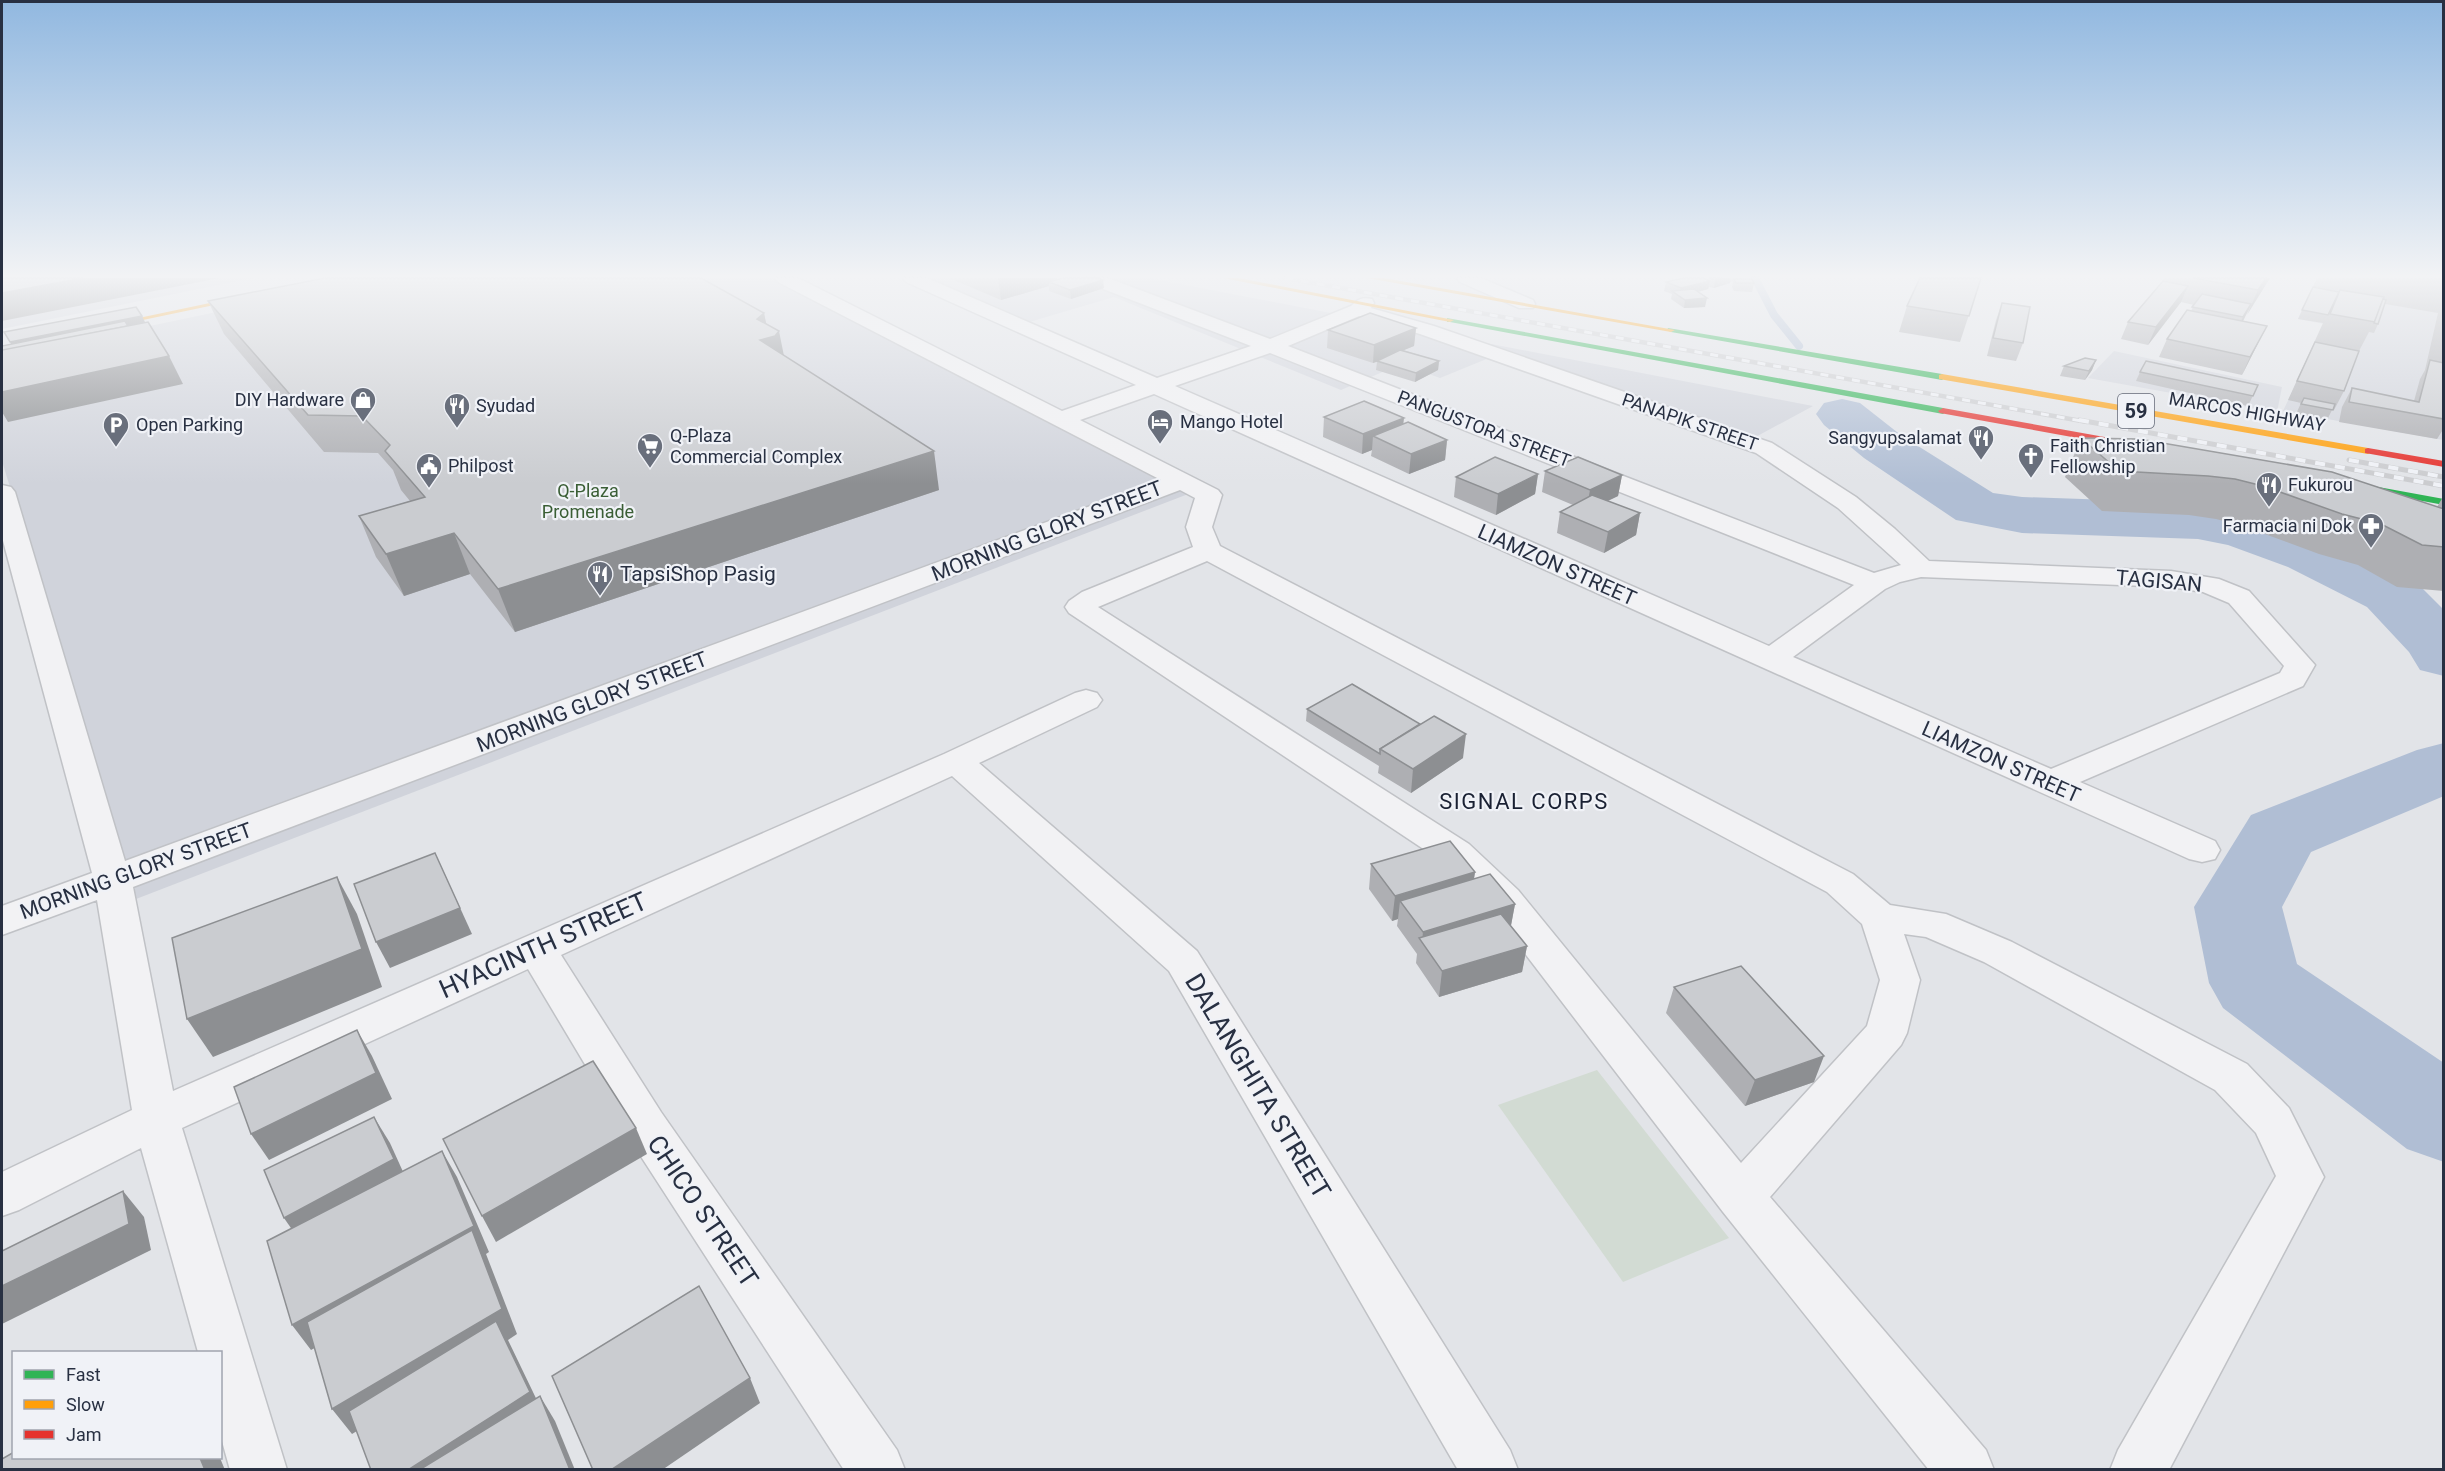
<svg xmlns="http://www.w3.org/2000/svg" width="2445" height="1471" font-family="Roboto,sans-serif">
<rect width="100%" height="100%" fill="#e2e4e8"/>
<g fill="#d0d3db">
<polygon points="2,278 253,278 2,329"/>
<polygon points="378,278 800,278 1209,486 136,899 2,461 2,357"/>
<polygon points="923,278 1149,278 1813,406 1737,447 1489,358 1440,378 1401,364 1341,390 1114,297 1026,323"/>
<polygon points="2312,288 2443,299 2443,440 2283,411 2324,324 2298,319"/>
<polygon points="2114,351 2282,387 2277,412 2088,378"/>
</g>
<polygon fill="#d2dbd3" points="1597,1070 1729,1238 1623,1282 1498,1105"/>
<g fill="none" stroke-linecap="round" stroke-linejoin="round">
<polyline stroke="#b0bed4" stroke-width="8" points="1755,278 1774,315 1799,346"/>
<g fill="#b0bed4" fill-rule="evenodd">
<polygon points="1842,399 1860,403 1902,436 1993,493 2022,497 2198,503 2264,517 2332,541 2413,579 2444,610 2444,676 2420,670 2409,652 2367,607 2288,567 2228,545 2198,539 2022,533 1956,520 1864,458 1824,425 1816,414 1824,403"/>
<polygon points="2444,743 2444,796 2311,852 2282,907 2297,964 2444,1063 2444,1162 2407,1149 2223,1008 2209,983 2194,907 2251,815 2417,750"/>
</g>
<g stroke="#c0c2c6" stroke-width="3">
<g id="street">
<path d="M775,278H798L1062,411L1136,385L906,282L903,278H927L1157,378L1251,346L1085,282L1082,278H1108L1270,339L1351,306C1358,299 1362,297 1372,299L1374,303L1371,308L1434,326L1772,443L1856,497L1895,529L1929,561L2171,571L2219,579L2249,591L2315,665L2303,686L2080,782L2215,841L2220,850L2215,859L2202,862L2189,859L1154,394L1080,420L1218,490L1222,495L1212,527L1220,546L1853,874L1890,905L1946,914L2012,942L2247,1064L2289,1108L2324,1177L2169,1470H2110L2118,1450L2276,1176L2256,1133L2215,1090L1984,962L1926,937L1904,934L1920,980L1907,1033L1901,1045L1770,1197L1986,1450L1994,1470H1929L1723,1212L1490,908L1443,862L1069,613L1065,607L1069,601L1082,592L1193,547L1186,527L1195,498L1180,490L133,887L173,1091L944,754L1075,693L1086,690L1097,693L1102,700L1097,707L979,763L1197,951L1510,1450L1518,1470H1458L1169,971L952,776L561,955L661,1112L897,1450L905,1470H844L629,1138L528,969L182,1128L287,1470H230L220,1434V1352H198L141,1148L19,1210L2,1216V1172L132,1110L97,900L2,935V906L92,873L2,537V485L11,487L15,492L125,861L1161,480L778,282ZM1359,316L1420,334L1756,453L1838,508L1901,565L1874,573L1288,346ZM1270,353L1854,585L1769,646L1175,386ZM1207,561L1827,892L1862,924L1880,980L1867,1026L1741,1163L1518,890L1469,844L1098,607ZM1921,577L2171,587L2203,592L2229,603L2284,666L2280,673L2051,769L1793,657L1885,589L1900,582Z"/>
<polygon points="1457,278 1481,278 1533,300 1535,304 1533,308 1519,308 1460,282"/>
</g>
</g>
<use href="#street" fill="#f2f2f4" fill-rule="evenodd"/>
<g fill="#30b455" fill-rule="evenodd">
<polygon points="1447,318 1943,408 1948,411 1943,414 1450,322 1447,322"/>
<polygon points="1668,328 1942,374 1946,377 1942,380 1671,332 1667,330"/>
<polygon points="2351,482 2444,499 2444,505 2347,487 2346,485"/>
</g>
<g fill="#ff9f0a" fill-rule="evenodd">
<polygon points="328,278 343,278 100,329 96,327"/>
<polygon points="1223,278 1239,278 1454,320 1450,322"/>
<polygon points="1367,278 1384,278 1675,330 1671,332"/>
<polygon points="1942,374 2368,448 2373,451 2368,454 1939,379 1939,375"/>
</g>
<g fill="#e5322d" fill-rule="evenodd">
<polygon points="1943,408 2138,443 2143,446 2138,449 1940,413 1938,411"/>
<polygon points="2368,448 2444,461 2444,467 2365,453 2365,449"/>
</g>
<g stroke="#cbcccf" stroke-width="4.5">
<polyline id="rail-far1" points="1285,278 2087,422"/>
</g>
<g stroke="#cbcccf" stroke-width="5">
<g id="rail">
<polyline points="2079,420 2444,486"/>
<polyline points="2349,460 2444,477"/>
</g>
</g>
<use href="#rail-far1" stroke="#f0f2f7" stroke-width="3" stroke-dasharray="8" stroke-linecap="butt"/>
<use href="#rail" stroke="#f0f2f7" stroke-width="4" stroke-dasharray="10" stroke-linecap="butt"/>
</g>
<g fill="#aeafb3">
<polygon points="949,278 1057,278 1057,280 1104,288 1071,299 1049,291 1049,286 1001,300"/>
<polygon points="1684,278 1745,278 1742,279 1754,283 1752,292 1734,291 1732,287 1733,282 1731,281 1730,283 1714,288 1709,287 1708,289 1698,292 1705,307 1684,308 1671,299 1672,294 1664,291 1666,282"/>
<polygon points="1981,278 1960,342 1899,332 1907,306"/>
<polygon points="2164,278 2270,278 2246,315 2243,321 2267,326 2242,375 2159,357 2167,339 2191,311 2194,305 2181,302 2148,345 2121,339 2128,322 2163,281"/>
<polygon points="2317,278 2444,278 2444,428 2437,439 2339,422 2342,407 2352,388 2414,401 2420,379 2425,370 2438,313 2385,304 2378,324 2374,333 2369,332 2359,351 2344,391 2334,410 2332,410 2327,420 2296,414 2301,403 2288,400 2323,323 2298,319"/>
<polygon points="208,301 764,313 766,324 783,355 939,490 515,632 470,574 404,596 376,557 359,516 410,501 401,490 393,470 378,453 324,452 224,334"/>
<polygon points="2002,303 2023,343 2016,361 1987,356 1996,320"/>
<polygon points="1416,328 1414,346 1403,350 1439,361 1438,370 1415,382 1376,370 1377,362 1373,363 1327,348 1328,330"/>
<polygon points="2096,360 2092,370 2085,380 2060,376 2064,366"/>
<polygon points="2140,372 2258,385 2248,406 2136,381"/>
<polygon points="1324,417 1403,424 1447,440 1445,460 1409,474 1371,456 1372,450 1362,454 1323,437"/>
<polygon points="2081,438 2437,507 2444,495 2444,591 2397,587 2358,565 2319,554 2243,526 2216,519 2189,515 2102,511 2065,477"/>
<polygon points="1545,471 1622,475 1618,496 1608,501 1640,513 1636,535 1604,553 1557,533 1560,512 1573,505 1542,492"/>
<polygon points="1538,474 1535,494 1496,515 1454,497 1456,477"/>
<polygon points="1307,709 1463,758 1411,793 1378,773 1379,766 1306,721"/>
<polygon points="1371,864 1475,872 1474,879 1515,904 1511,926 1527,946 1522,972 1439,997 1416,963 1417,954 1397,926 1398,919 1392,921 1369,889"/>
<polygon points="1674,987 1814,1082 1745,1106 1666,1013"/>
</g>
<g fill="#8d8f92">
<polygon points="83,278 220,278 2,321 2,293"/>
<polygon points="998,278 1057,278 1058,283 1049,282 1049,286 1001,300"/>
<polygon points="1722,278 1731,278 1730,283 1714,288 1715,280"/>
<polygon points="2266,278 2270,278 2247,315 2258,290"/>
<polygon points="1103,280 1104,288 1071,299 1070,290"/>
<polygon points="1710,281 1708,289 1679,297 1681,288"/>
<polygon points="2188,286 2181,302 2148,345 2156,327"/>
<polygon points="1707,298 1705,307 1684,308 1685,300"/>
<polygon points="2251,304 2243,321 2235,334 2243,317"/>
<polygon points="764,313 769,337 779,331 786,366 760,340 757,319"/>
<polygon points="142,316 151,334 17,356 10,342"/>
<polygon points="2267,326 2258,343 2242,375 2250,357"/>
<polygon points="1416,328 1414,346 1373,363 1374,345"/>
<polygon points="169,356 183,384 8,422 2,412 2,392"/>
<polygon points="2096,360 2092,370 2085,380 2089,371"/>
<polygon points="1439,361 1438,370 1415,382 1416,373"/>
<polygon points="1404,418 1402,437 1373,436 1372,450 1362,454 1363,434"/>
<polygon points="1447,440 1445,460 1409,474 1411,454"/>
<polygon points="934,451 939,490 515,632 498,589"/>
<polygon points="1538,474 1535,494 1496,515 1498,494"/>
<polygon points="1622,475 1618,496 1586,511 1590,490"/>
<polygon points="1640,513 1636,535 1604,553 1608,532"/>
<polygon points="454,533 470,574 404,596 386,554"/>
<polygon points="1466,734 1463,758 1411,793 1413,769"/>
<polygon points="435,853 472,934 390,968 376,942"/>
<polygon points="1475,872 1471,897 1400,901 1398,919 1392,921 1395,896"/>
<polygon points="337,877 357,914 382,987 213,1057 187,1019"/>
<polygon points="1515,904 1510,930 1422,941 1423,932"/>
<polygon points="1527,946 1522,972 1439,997 1442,971"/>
<polygon points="357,1030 372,1056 392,1099 269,1160 251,1134"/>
<polygon points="1824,1056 1814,1082 1745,1106 1755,1080"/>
<polygon points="374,1117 390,1143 409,1185 302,1244 284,1218"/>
<polygon points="636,1128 647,1154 496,1242 482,1216"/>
<polygon points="442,1151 457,1177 489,1252 486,1254 517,1334 508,1340 545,1417 464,1470 408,1470 506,1341 352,1434 332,1409 482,1256 311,1350 292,1325"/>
<polygon points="123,1191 144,1217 151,1250 2,1324 2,1286"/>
<polygon points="750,1378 760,1403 662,1470 611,1470"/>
<polygon points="540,1396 555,1421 575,1470 570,1470"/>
<polygon points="200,1458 220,1458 225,1470 205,1470"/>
</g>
<g fill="#caccd0" stroke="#8d8f92" stroke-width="1.5">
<polygon points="2,278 83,278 2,293"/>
<polygon points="325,278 701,278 764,313 757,319 779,331 775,336 760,340 934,451 498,589 454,533 386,554 359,516 425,497 385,451 390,445 362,416 308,415 208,301"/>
<polygon points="1063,278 1098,278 1103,280 1070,290 1049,282"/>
<polygon points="1684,278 1703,278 1710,281 1681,288 1666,282"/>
<polygon points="1709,278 1722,278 1715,280"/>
<polygon points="1920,278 1981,278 1969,316 1907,306"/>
<polygon points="2193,278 2266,278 2258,290"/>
<polygon points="1734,279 1752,279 1754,283 1736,283"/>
<polygon points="2163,281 2188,286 2156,327 2128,322"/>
<polygon points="2313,287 2339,292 2328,315 2302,310"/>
<polygon points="1694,289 1707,298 1685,300 1672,291"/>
<polygon points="2340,290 2384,297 2375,322 2330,314"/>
<polygon points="2202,294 2251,304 2243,317 2192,307"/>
<polygon points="2383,299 2386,300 2378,324 2374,323"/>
<polygon points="2002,303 2030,307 2023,343 1993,338"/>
<polygon points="136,307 142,316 10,342 4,332"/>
<polygon points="2187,310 2267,326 2250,357 2167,339"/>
<polygon points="1370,313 1416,328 1374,345 1328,330"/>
<polygon points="125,321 128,326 2,351 2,346"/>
<polygon points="148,322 169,356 2,392 2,350"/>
<polygon points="2315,342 2359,351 2344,391 2297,381"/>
<polygon points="1400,350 1439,361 1416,373 1377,361"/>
<polygon points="2085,358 2096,360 2089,371 2064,366"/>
<polygon points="2430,360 2444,363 2444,419 2349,402 2352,388 2419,402"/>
<polygon points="2146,361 2258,385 2253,396 2140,372"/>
<polygon points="2304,398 2335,404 2333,410 2301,404"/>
<polygon points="1364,401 1404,418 1363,434 1324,417"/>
<polygon points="1408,422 1447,440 1411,454 1373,436"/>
<polygon points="2081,438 2139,439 2332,472 2444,509 2444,547 2422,545 2381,524 2342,514 2263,486 2235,479 2208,476 2119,471"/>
<polygon points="1495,457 1538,474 1498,494 1456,477"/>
<polygon points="1578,457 1622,475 1590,490 1545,471"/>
<polygon points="1592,495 1640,513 1608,532 1560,512"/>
<polygon points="1352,684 1420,724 1380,749 1380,754 1307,709"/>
<polygon points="1434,716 1466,734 1413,769 1380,749"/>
<polygon points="1450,841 1475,872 1395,896 1371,864"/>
<polygon points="435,853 460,908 376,942 354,884"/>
<polygon points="1490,874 1515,904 1423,932 1400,901"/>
<polygon points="337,877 362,949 187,1019 172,938"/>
<polygon points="1501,914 1527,946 1442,971 1419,938"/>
<polygon points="1741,966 1824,1056 1755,1080 1674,987"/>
<polygon points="357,1030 376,1073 251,1134 234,1087"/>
<polygon points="593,1061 636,1128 482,1216 443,1139"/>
<polygon points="374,1117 394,1159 284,1218 264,1170"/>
<polygon points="442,1151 474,1226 292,1325 267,1241"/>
<polygon points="123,1191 129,1224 2,1286 2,1251"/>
<polygon points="472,1230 502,1309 332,1409 307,1322"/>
<polygon points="699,1286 750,1378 611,1470 593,1470 552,1376"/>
<polygon points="496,1321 530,1392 408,1470 371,1470 349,1411"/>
<polygon points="540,1396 570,1470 419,1470"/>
<polygon points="14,1452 14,1458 200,1458 205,1470 2,1470 2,1459"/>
</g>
<linearGradient id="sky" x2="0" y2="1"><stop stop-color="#91b8e0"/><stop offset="0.57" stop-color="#f2f3f5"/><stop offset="1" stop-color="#f2f3f5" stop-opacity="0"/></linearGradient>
<rect width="2445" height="484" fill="url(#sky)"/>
<defs>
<g id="shop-pin" transform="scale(1.35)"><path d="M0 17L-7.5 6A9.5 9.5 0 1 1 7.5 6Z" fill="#696f7c" stroke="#f0f2f7"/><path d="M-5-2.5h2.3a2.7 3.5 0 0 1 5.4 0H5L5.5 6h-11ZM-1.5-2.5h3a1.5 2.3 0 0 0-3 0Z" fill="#fff"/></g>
<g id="restaurant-pin" transform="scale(1.35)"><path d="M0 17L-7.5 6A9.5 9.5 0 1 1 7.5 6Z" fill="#696f7c" stroke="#f0f2f7"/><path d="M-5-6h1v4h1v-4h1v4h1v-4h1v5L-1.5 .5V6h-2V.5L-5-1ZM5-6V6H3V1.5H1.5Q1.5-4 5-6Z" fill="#fff"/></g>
<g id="hotel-pin" transform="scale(1.35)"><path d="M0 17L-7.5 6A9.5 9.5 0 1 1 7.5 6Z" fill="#696f7c" stroke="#f0f2f7"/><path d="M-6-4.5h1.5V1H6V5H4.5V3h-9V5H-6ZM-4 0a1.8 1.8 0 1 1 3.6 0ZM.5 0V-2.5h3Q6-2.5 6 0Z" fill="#fff"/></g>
<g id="parking-pin" transform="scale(1.35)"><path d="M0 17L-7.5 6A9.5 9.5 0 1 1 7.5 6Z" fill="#696f7c" stroke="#f0f2f7"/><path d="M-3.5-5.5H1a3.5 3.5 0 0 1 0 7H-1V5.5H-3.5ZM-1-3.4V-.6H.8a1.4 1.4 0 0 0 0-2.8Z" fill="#fff"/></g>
<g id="supermarket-pin" transform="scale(1.35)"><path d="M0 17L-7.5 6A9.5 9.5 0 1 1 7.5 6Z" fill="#696f7c" stroke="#f0f2f7"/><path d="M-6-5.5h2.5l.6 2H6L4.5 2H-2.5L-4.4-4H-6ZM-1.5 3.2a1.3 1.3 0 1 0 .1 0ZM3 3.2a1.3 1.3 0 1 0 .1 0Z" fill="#fff"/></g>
<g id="church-pin" transform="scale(1.35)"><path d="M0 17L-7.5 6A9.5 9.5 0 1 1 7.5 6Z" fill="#696f7c" stroke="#f0f2f7"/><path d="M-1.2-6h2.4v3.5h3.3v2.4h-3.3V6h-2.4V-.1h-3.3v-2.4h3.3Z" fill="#fff"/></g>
<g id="civic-pin" transform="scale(1.35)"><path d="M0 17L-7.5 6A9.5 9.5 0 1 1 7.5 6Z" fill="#696f7c" stroke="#f0f2f7"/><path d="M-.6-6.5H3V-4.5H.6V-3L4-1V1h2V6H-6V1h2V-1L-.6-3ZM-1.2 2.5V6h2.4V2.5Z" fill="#fff"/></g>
<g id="pharmacy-pin" transform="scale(1.35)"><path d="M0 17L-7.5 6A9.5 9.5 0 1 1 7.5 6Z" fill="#696f7c" stroke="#f0f2f7"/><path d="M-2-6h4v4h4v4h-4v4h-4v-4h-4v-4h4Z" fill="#fff"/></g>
</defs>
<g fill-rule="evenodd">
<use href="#shop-pin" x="363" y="400"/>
<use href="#restaurant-pin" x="457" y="406"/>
<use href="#hotel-pin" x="1160" y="422"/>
<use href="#parking-pin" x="116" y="425"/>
<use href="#restaurant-pin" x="1981" y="438"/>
<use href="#supermarket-pin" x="650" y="446"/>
<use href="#church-pin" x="2031" y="456"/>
<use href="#civic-pin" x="429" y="466"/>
<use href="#restaurant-pin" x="2269" y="485"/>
<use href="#pharmacy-pin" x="2371" y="526"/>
<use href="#restaurant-pin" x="600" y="574"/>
</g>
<g text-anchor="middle" stroke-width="4.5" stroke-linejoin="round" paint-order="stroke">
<g font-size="18" fill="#283042" stroke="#f0f2f7" text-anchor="start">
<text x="344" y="406" text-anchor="end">DIY Hardware</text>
<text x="476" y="412">Syudad</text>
<text x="1180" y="428">Mango Hotel</text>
<text x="136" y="431">Open Parking</text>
<text x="670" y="442">Q-Plaza<tspan x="670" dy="21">Commercial Complex</tspan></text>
<text x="1962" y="444" text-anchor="end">Sangyupsalamat</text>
<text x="2050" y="452">Faith Christian<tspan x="2050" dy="21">Fellowship</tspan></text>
<text x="448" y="472">Philpost</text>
<text x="2288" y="491">Fukurou</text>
<text x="2352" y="532" text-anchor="end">Farmacia ni Dok</text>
</g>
<g font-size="18" fill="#283042" stroke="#f0f2f7">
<text transform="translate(2247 412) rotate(10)" y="6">MARCOS HIGHWAY</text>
<text transform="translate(1690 422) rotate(19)" y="6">PANAPIK STREET</text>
<text transform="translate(1484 429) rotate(21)" y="6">PANGUSTORA STREET</text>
</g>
<g font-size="18" fill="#3a5e35" stroke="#f0f2f7">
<text x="588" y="497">Q-Plaza<tspan x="588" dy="21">Promenade</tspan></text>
</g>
<rect fill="#f0f2f7" stroke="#646a78" stroke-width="1.5" x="2118" y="394" width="36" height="34" rx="4.5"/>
<g font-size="20" font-weight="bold" fill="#283042">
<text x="2136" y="418">59</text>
</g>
<g font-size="21" fill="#283042" stroke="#f0f2f7">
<text transform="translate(1047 531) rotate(-21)" y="7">MORNING GLORY STREET</text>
<text transform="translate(1557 565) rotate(24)" y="7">LIAMZON STREET</text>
<text transform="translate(2159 581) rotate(5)" y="7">TAGISAN</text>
<text transform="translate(592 702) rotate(-21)" y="7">MORNING GLORY STREET</text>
<text transform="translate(2001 762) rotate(24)" y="7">LIAMZON STREET</text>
<text transform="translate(136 871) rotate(-20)" y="7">MORNING GLORY STREET</text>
</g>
<g font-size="21" fill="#283042" stroke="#f0f2f7" text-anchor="start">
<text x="620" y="581">TapsiShop Pasig</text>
</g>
<g font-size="22" letter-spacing="1.5" fill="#1a2133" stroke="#f0f2f7">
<text x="1524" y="809">SIGNAL CORPS</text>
</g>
<g font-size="26" fill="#283042" stroke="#f0f2f7">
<text transform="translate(543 945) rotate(-24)" y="9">HYACINTH STREET</text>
<text transform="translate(1258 1086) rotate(59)" y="9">DALANGHITA STREET</text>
<text transform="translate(703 1211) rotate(56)" y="9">CHICO STREET</text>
</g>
</g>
<rect width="2445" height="1471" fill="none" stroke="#283042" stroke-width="6"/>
<rect x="12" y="1351" width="210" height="108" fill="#f0f2f7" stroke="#a0a4af" stroke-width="1.5"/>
<rect x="24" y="1370" width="30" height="9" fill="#30b455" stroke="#a0a4af" stroke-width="1.5"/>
<text x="66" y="1381" font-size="18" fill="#283042">Fast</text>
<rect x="24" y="1400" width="30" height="9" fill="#ff9f0a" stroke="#a0a4af" stroke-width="1.5"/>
<text x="66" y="1411" font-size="18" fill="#283042">Slow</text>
<rect x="24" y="1430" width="30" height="9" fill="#e5322d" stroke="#a0a4af" stroke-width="1.5"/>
<text x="66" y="1441" font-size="18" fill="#283042">Jam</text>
</svg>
